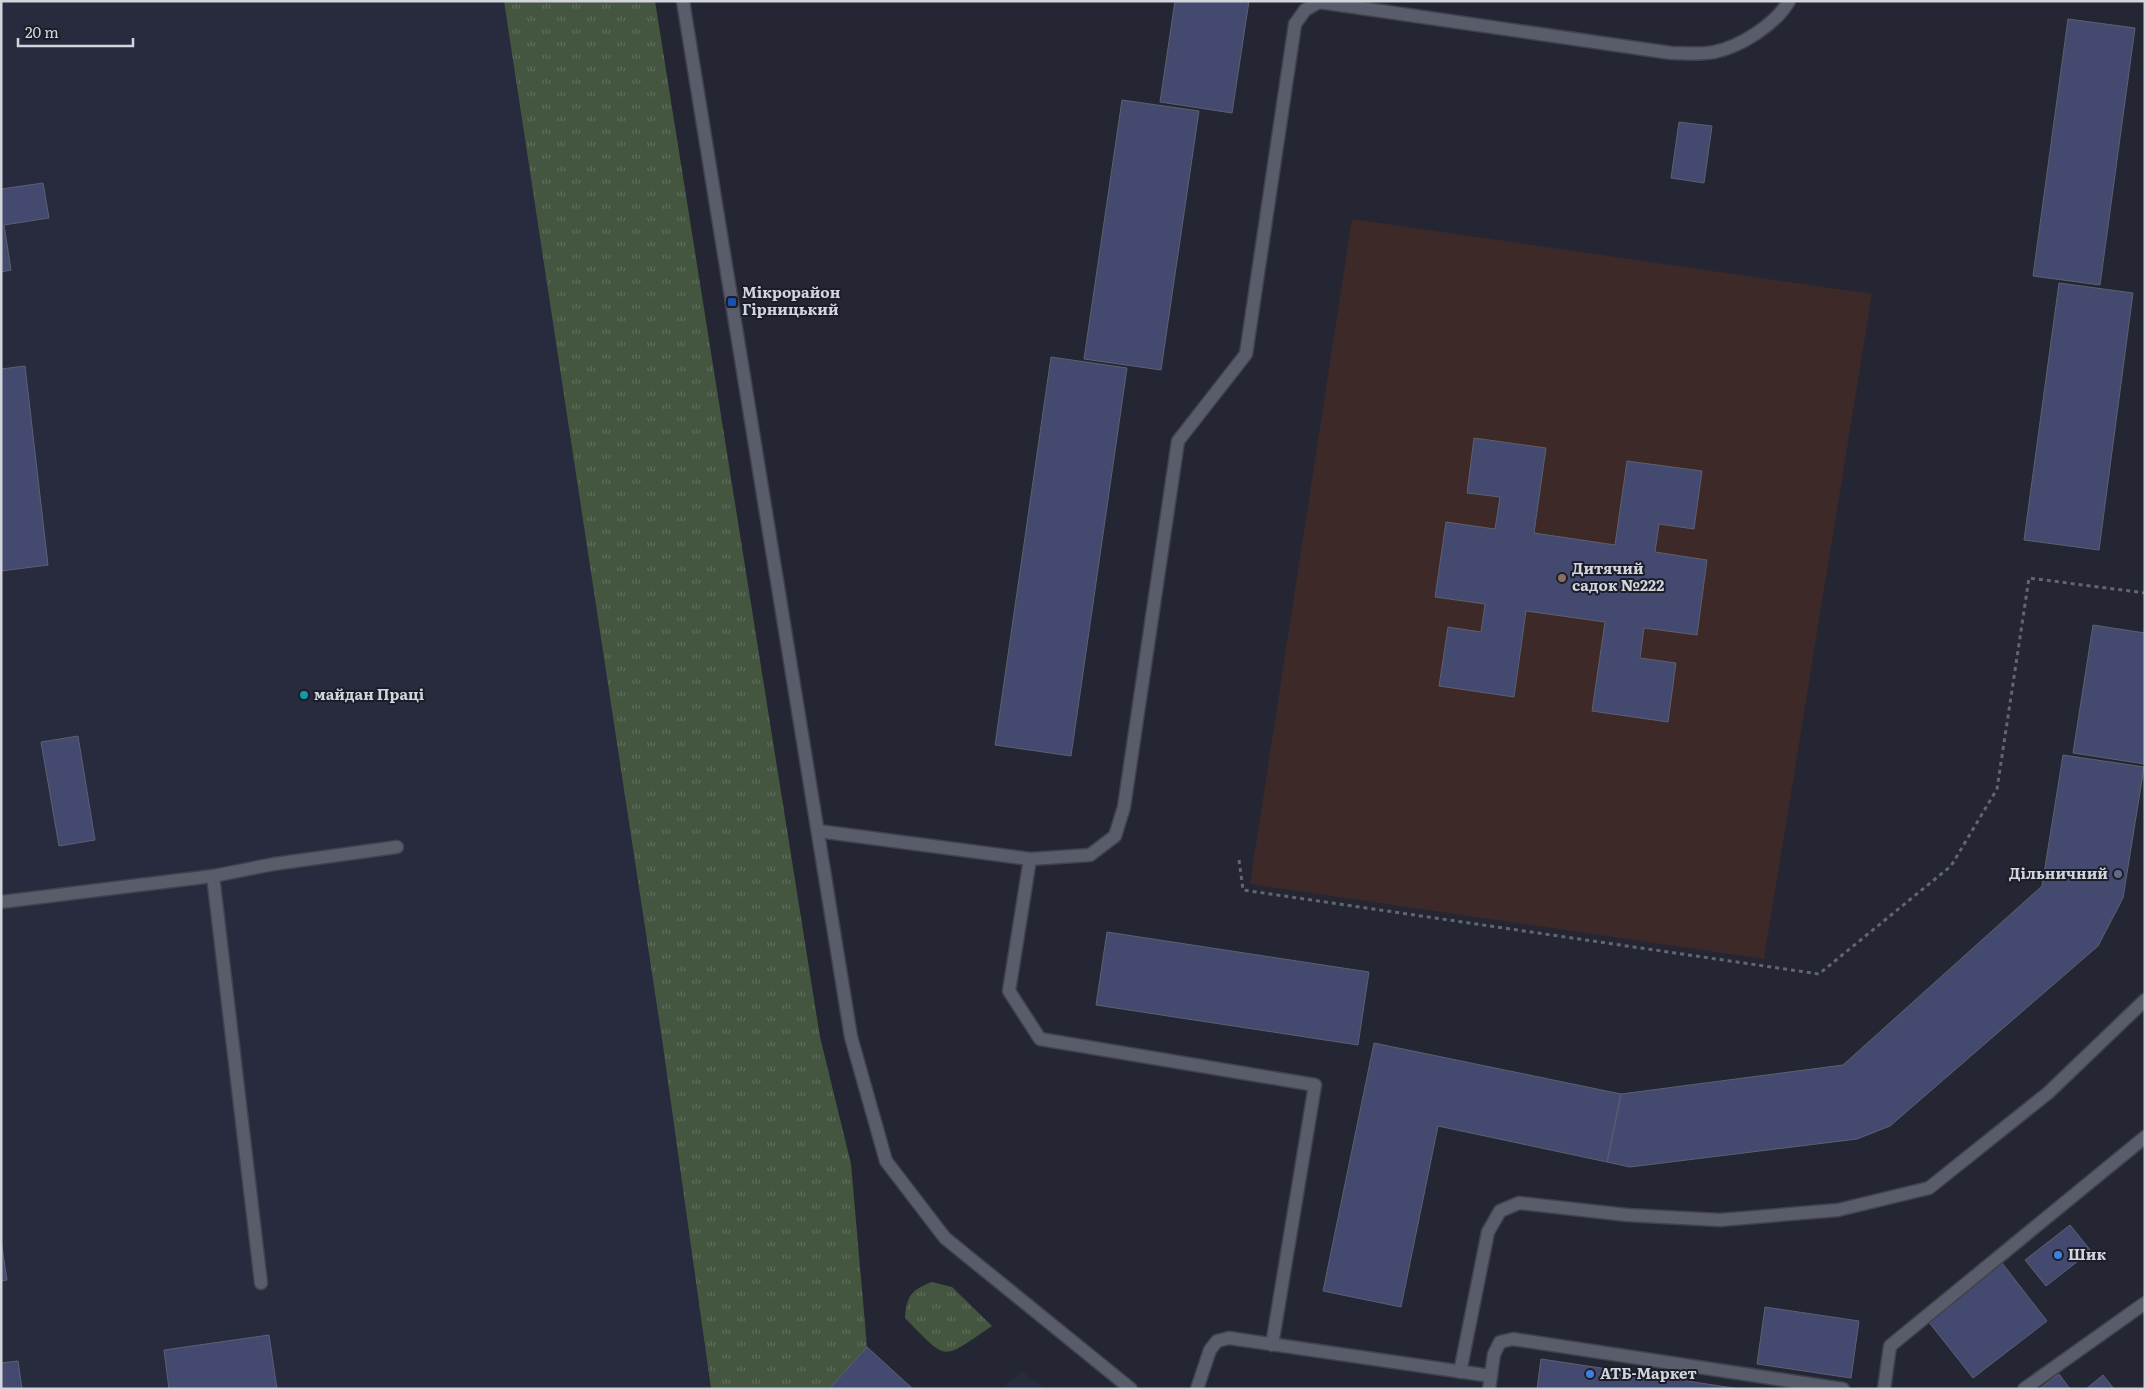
<svg xmlns="http://www.w3.org/2000/svg" width="2146" height="1390" font-family="Literata,serif">
<defs>
<pattern id="grass-tufts" width="24" height="20" patternUnits="userSpaceOnUse" patternTransform="scale(1.25)"><rect width="24" height="20" fill="#455640"/><path d="M3 7l-1-3M5 7V3M7 7l1-3M15 17l-1-3M17 17v-4M19 17l1-3" fill="none" stroke="#5f6d5b"/></pattern>
</defs>
<rect width="100%" height="100%" fill="#242733"/>
<g fill="#282b3e">
<polygon points="1,1 504,1 662,1039 711,1389 1,1389"/>
<polygon points="1022,1371 1046,1389 1002,1389"/>
</g>
<polygon fill="#3d2928" points="1352,219 1872,294 1764,959 1250,884"/>
<g fill="url(#grass-tufts)">
<polygon points="504,1 655,1 820,1037 851,1164 867,1347 829,1389 711,1389 662,1039"/>
<path d="M931,1282L952,1287L992,1326C941,1360 949,1363 905,1318C907,1295 911,1291 931,1282Z"/>
</g>
<g fill="#444a6f" stroke="#5d606f">
<polygon points="1175,1 1249,1 1232,113 1160,102"/>
<polygon points="2068,19 2135,28 2100,285 2033,276"/>
<polygon points="1122,100 1199,111 1161,370 1084,359"/>
<polygon points="1679,122 1712,126 1704,183 1671,178"/>
<polygon points="43,183 49,218 4,225 11,270 1,272 1,189"/>
<polygon points="2059,283 2133,293 2099,550 2024,540"/>
<polygon points="1051,357 1127,368 1071,756 995,745"/>
<polygon points="25,366 48,565 1,571 1,369"/>
<polygon points="1474,438 1546,448 1534,533 1615,545 1627,461 1702,471 1694,529 1659,524 1655,552 1707,560 1697,635 1644,628 1640,658 1676,663 1668,722 1592,711 1605,622 1526,611 1514,697 1439,686 1448,627 1481,632 1485,604 1435,597 1446,522 1495,529 1500,497 1467,493"/>
<polygon points="2093,625 2145,633 2145,764 2073,753"/>
<polygon points="78,736 95,840 59,846 41,742"/>
<polygon points="2063,755 2144,767 2123,898 2098,946 1890,1126 1857,1139 1630,1167 1607,1162 1621,1094 1843,1065 2042,886"/>
<polygon points="1107,932 1369,972 1358,1045 1096,1005"/>
<polygon points="1374,1043 1621,1094 1607,1162 1438,1126 1401,1307 1323,1291"/>
<polygon points="2070,1225 2091,1251 2046,1286 2025,1260"/>
<polygon points="1,1240 7,1280 1,1281"/>
<polygon points="2002,1263 2047,1321 1973,1378 1928,1321"/>
<polygon points="1765,1307 1859,1321 1851,1378 1757,1364"/>
<polygon points="269,1335 277,1389 169,1389 164,1350"/>
<polygon points="867,1347 913,1389 829,1389"/>
<polygon points="1541,1359 1740,1389 1537,1389"/>
<polygon points="18,1361 22,1389 1,1389 1,1363"/>
<polygon points="2059,1374 2070,1389 2039,1389"/>
<polygon points="2103,1375 2114,1389 2086,1389"/>
</g>
<g fill="none" stroke-linecap="round" stroke-linejoin="round">
<g stroke="#41424d" stroke-width="15">
<g id="lane">
<path d="M818,831L1030,859L1090,855L1115,836L1124,807L1178,441L1246,354L1295,24L1305,10L1319,2L1671,53C1685,53 1701,55 1714,52C1740,47 1776,24 1789,1"/>
<polyline points="1030,859 1009,991 1040,1039 1315,1085 1272,1345"/>
<polyline points="213,876 261,1283"/>
<polyline points="1,902 213,876 274,864 397,847"/>
<polyline points="1460,1372 1488,1232 1500,1211 1519,1203 1627,1215 1720,1220 1838,1210 1929,1188 2048,1093 2145,1000"/>
<polyline points="1197,1389 1210,1350 1217,1341 1229,1338 1491,1376"/>
<polyline points="1489,1389 1494,1354 1500,1342 1513,1339 1843,1389"/>
<polyline points="1884,1389 1890,1346 2145,1137"/>
<polyline points="2024,1389 2145,1303"/>
</g>
</g>
<g stroke="#41424d" stroke-width="15">
<polyline id="secondary" points="683,1 851,1037 886,1161 945,1238 1131,1389"/>
</g>
<polyline stroke="#636670" stroke-width="3" stroke-dasharray="4 4" stroke-linecap="butt" points="1239,860 1243,890 1819,974 1951,866 1997,789 2029,578 2145,593"/>
<use href="#lane" stroke="#595c6b" stroke-width="12"/>
<use href="#secondary" stroke="#595c6b" stroke-width="12"/>
</g>
<rect fill="#1a4fb4" stroke="#1b1d29" stroke-width="2" x="727" y="297" width="10" height="10" rx="2.5"/>
<circle fill="#8d6e63" stroke="#1b1d29" stroke-width="2" cx="1562" cy="578" r="5"/>
<circle fill="#0f9aa8" stroke="#1b1d29" stroke-width="2" cx="304" cy="695" r="5"/>
<circle fill="#5c6f8a" stroke="#1b1d29" stroke-width="2" cx="2118" cy="874" r="5"/>
<g fill="#3f7fe0" stroke="#1b1d29" stroke-width="2">
<circle cx="2058" cy="1255" r="5"/>
<circle cx="1590" cy="1374" r="5"/>
</g>
<g text-anchor="middle" stroke-width="4" stroke-linejoin="round" paint-order="stroke">
<g font-size="15" font-weight="bold" fill="#d3d5dd" stroke="#1b1d29" text-anchor="start">
<text x="742" y="298">Мiкрорайон<tspan x="742" dy="17">Гiрницький</tspan></text>
<text x="1572" y="574">Дитячий<tspan x="1572" dy="17">садок №222</tspan></text>
<text x="314" y="700">майдан Праці</text>
<text x="2108" y="879" text-anchor="end">Дільничний</text>
<text x="2068" y="1260">Шик</text>
<text x="1600" y="1379">АТБ-Маркет</text>
</g>
</g>
<rect width="2146" height="1390" fill="none" stroke="#d3d5dd" stroke-width="5"/>
<path d="M18 38v8h115v-8" fill="none" stroke="#d3d5dd" stroke-width="2.5"/>
<text x="25" y="38" font-size="15" fill="#d3d5dd" stroke="#1b1d29" stroke-width="4" paint-order="stroke">20 m</text>
</svg>
